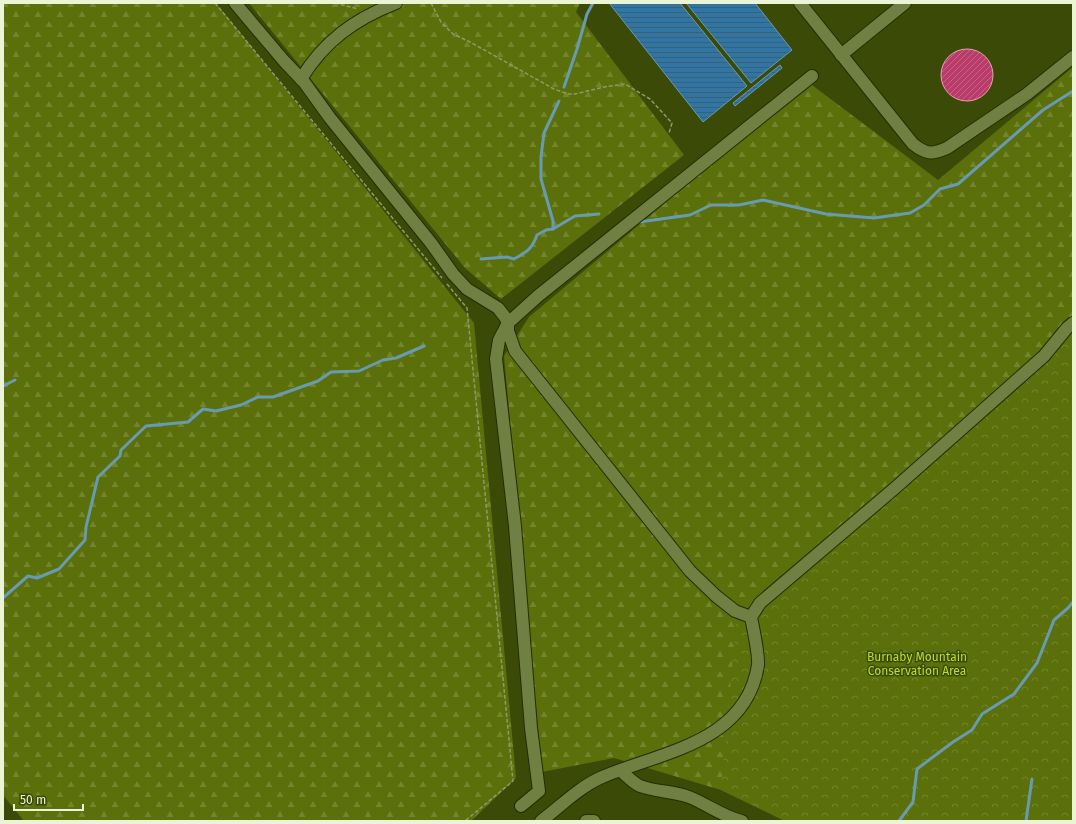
<svg xmlns="http://www.w3.org/2000/svg" width="1076" height="824" font-family="'Fira Sans',sans-serif">
<defs>
<pattern id="forest-firs" width="22" height="20" patternUnits="userSpaceOnUse"><rect width="22" height="20" fill="#5b6f0a"/><path d="M5 1l3.5 6h-7zM16 11l3.5 6h-7z" fill="#73842d"/></pattern>
<pattern id="park-crowns" width="20" height="18" patternUnits="userSpaceOnUse"><rect width="20" height="18" fill="#5b6f0a"/><path d="M2 6a3 3 0 1 1 6 0M12 15a3 3 0 1 1 6 0" fill="none" stroke="#73842d"/></pattern>
<pattern id="water-rules" width="6" height="5" patternUnits="userSpaceOnUse"><rect width="6" height="5" fill="#3075a3"/><path d="M0 2.5h6" fill="none" stroke="#3b6072"/></pattern>
<pattern id="building-hatch" width="6" height="6" patternUnits="userSpaceOnUse"><rect width="6" height="6" fill="#b93b6a"/><path d="M-1 1l2-2M0 6l6-6M5 7l2-2" fill="none" stroke="#c66285"/></pattern>
</defs>
<rect width="100%" height="100%" fill="#3c4a07"/>
<g fill="url(#forest-firs)">
<polygon points="3,3 216,3 474,323 516,778 471,821 24,821 3,795"/>
<polygon points="249,3 580,3 576,12 684,155 501,299 465,268"/>
<polygon points="1073,67 1073,821 785,821 721,790 614,758 542,772 504,356 529,317 696,177 812,85 938,180"/>
</g>
<polygon fill="url(#park-crowns)" points="1073,327 1073,821 785,821 721,790 737,612"/>
<g fill="url(#water-rules)" stroke="#689bb2">
<polygon points="609,3 680,3 747,86 703,122"/>
<polygon points="686,3 755,3 792,50 751,83"/>
<polygon points="780,65 782,68 735,106 733,103"/>
</g>
<g fill="none" stroke-linecap="round" stroke-linejoin="round">
<g stroke="#689bb2" stroke-width="3">
<polyline points="564,87 577,49 587,14 593,3"/>
<polyline points="639,222 690,215 711,205 739,205 763,200 826,214 874,218 910,213 924,205 940,189 958,184 1043,110 1073,91"/>
<polyline points="553,229 553,221 541,179 541,157 544,133 559,101"/>
<path d="M481,259L507,257L514,259C527,252 532,249 537,235L546,230L553,229L575,216L599,214"/>
<polyline points="3,386 15,380"/>
<polyline points="3,597 4,597 28,576 37,578 59,569 85,540 86,527 98,477 120,456 121,450 146,426 188,422 203,409 216,411 241,405 258,397 273,397 318,381 331,372 359,371 383,360 396,358 424,346"/>
<polyline points="899,821 913,802 917,769 953,742 972,730 982,714 1014,694 1037,663 1054,620 1068,608 1073,602"/>
<polyline points="1026,821 1032,779"/>
</g>
</g>
<circle fill="url(#building-hatch)" stroke="#e8a1b4" cx="967" cy="75" r="26"/>
<g fill="none" stroke-linecap="round" stroke-linejoin="round">
<g stroke="#242e00" stroke-width="14">
<g id="minor">
<polyline points="235,3 284,61 304,82 330,118 431,243 453,274 467,289 498,308 505,317 508,323 508,331 515,351 690,571 716,596 735,611 751,617"/>
<path d="M800,3L913,144C926,154 931,155 947,148L1027,94L1073,57"/>
<polyline points="841,55 905,3"/>
<path d="M301,79C324,41 355,19 396,3"/>
<path d="M621,771C627,776 633,783 640,786C656,792 673,791 689,797C707,804 723,817 742,821"/>
<polyline points="521,806 539,791 531,728 515,526 496,359 499,340 508,323 538,296 812,76"/>
<path d="M541,821C560,807 578,788 600,778C659,752 746,744 758,665C759,654 753,628 751,617L760,603L895,488L1044,356L1067,328L1073,323"/>
<polyline points="586,821 594,821"/>
</g>
</g>
<g stroke="#8e9a68" stroke-width="1.5" stroke-dasharray="4 2" stroke-linecap="butt">
<polyline points="215,3 442,278"/>
<polyline points="335,3 358,9"/>
<polyline points="431,3 441,22 453,34 470,42 554,89 568,94 575,94 604,87 625,84 650,99 672,123 669,133"/>
<polyline points="447,284 467,308 513,781 465,821"/>
</g>
<use href="#minor" stroke="#708043" stroke-width="12"/>
</g>
<g text-anchor="middle" stroke-width="3" stroke-linejoin="round" paint-order="stroke">
<g font-size="12" fill="#b9de24" stroke="#3c4a07">
<text x="917" y="661">Burnaby Mountain<tspan x="917" dy="14">Conservation Area</tspan></text>
</g>
</g>
<rect width="1076" height="824" fill="none" stroke="#ebf5d5" stroke-width="8"/>
<path d="M14 804v6h69v-6" fill="none" stroke="#ebf5d5" stroke-width="2"/>
<text x="20" y="804" font-size="12" fill="#ebf5d5" stroke="#3c4a07" stroke-width="3" paint-order="stroke">50 m</text>
</svg>
